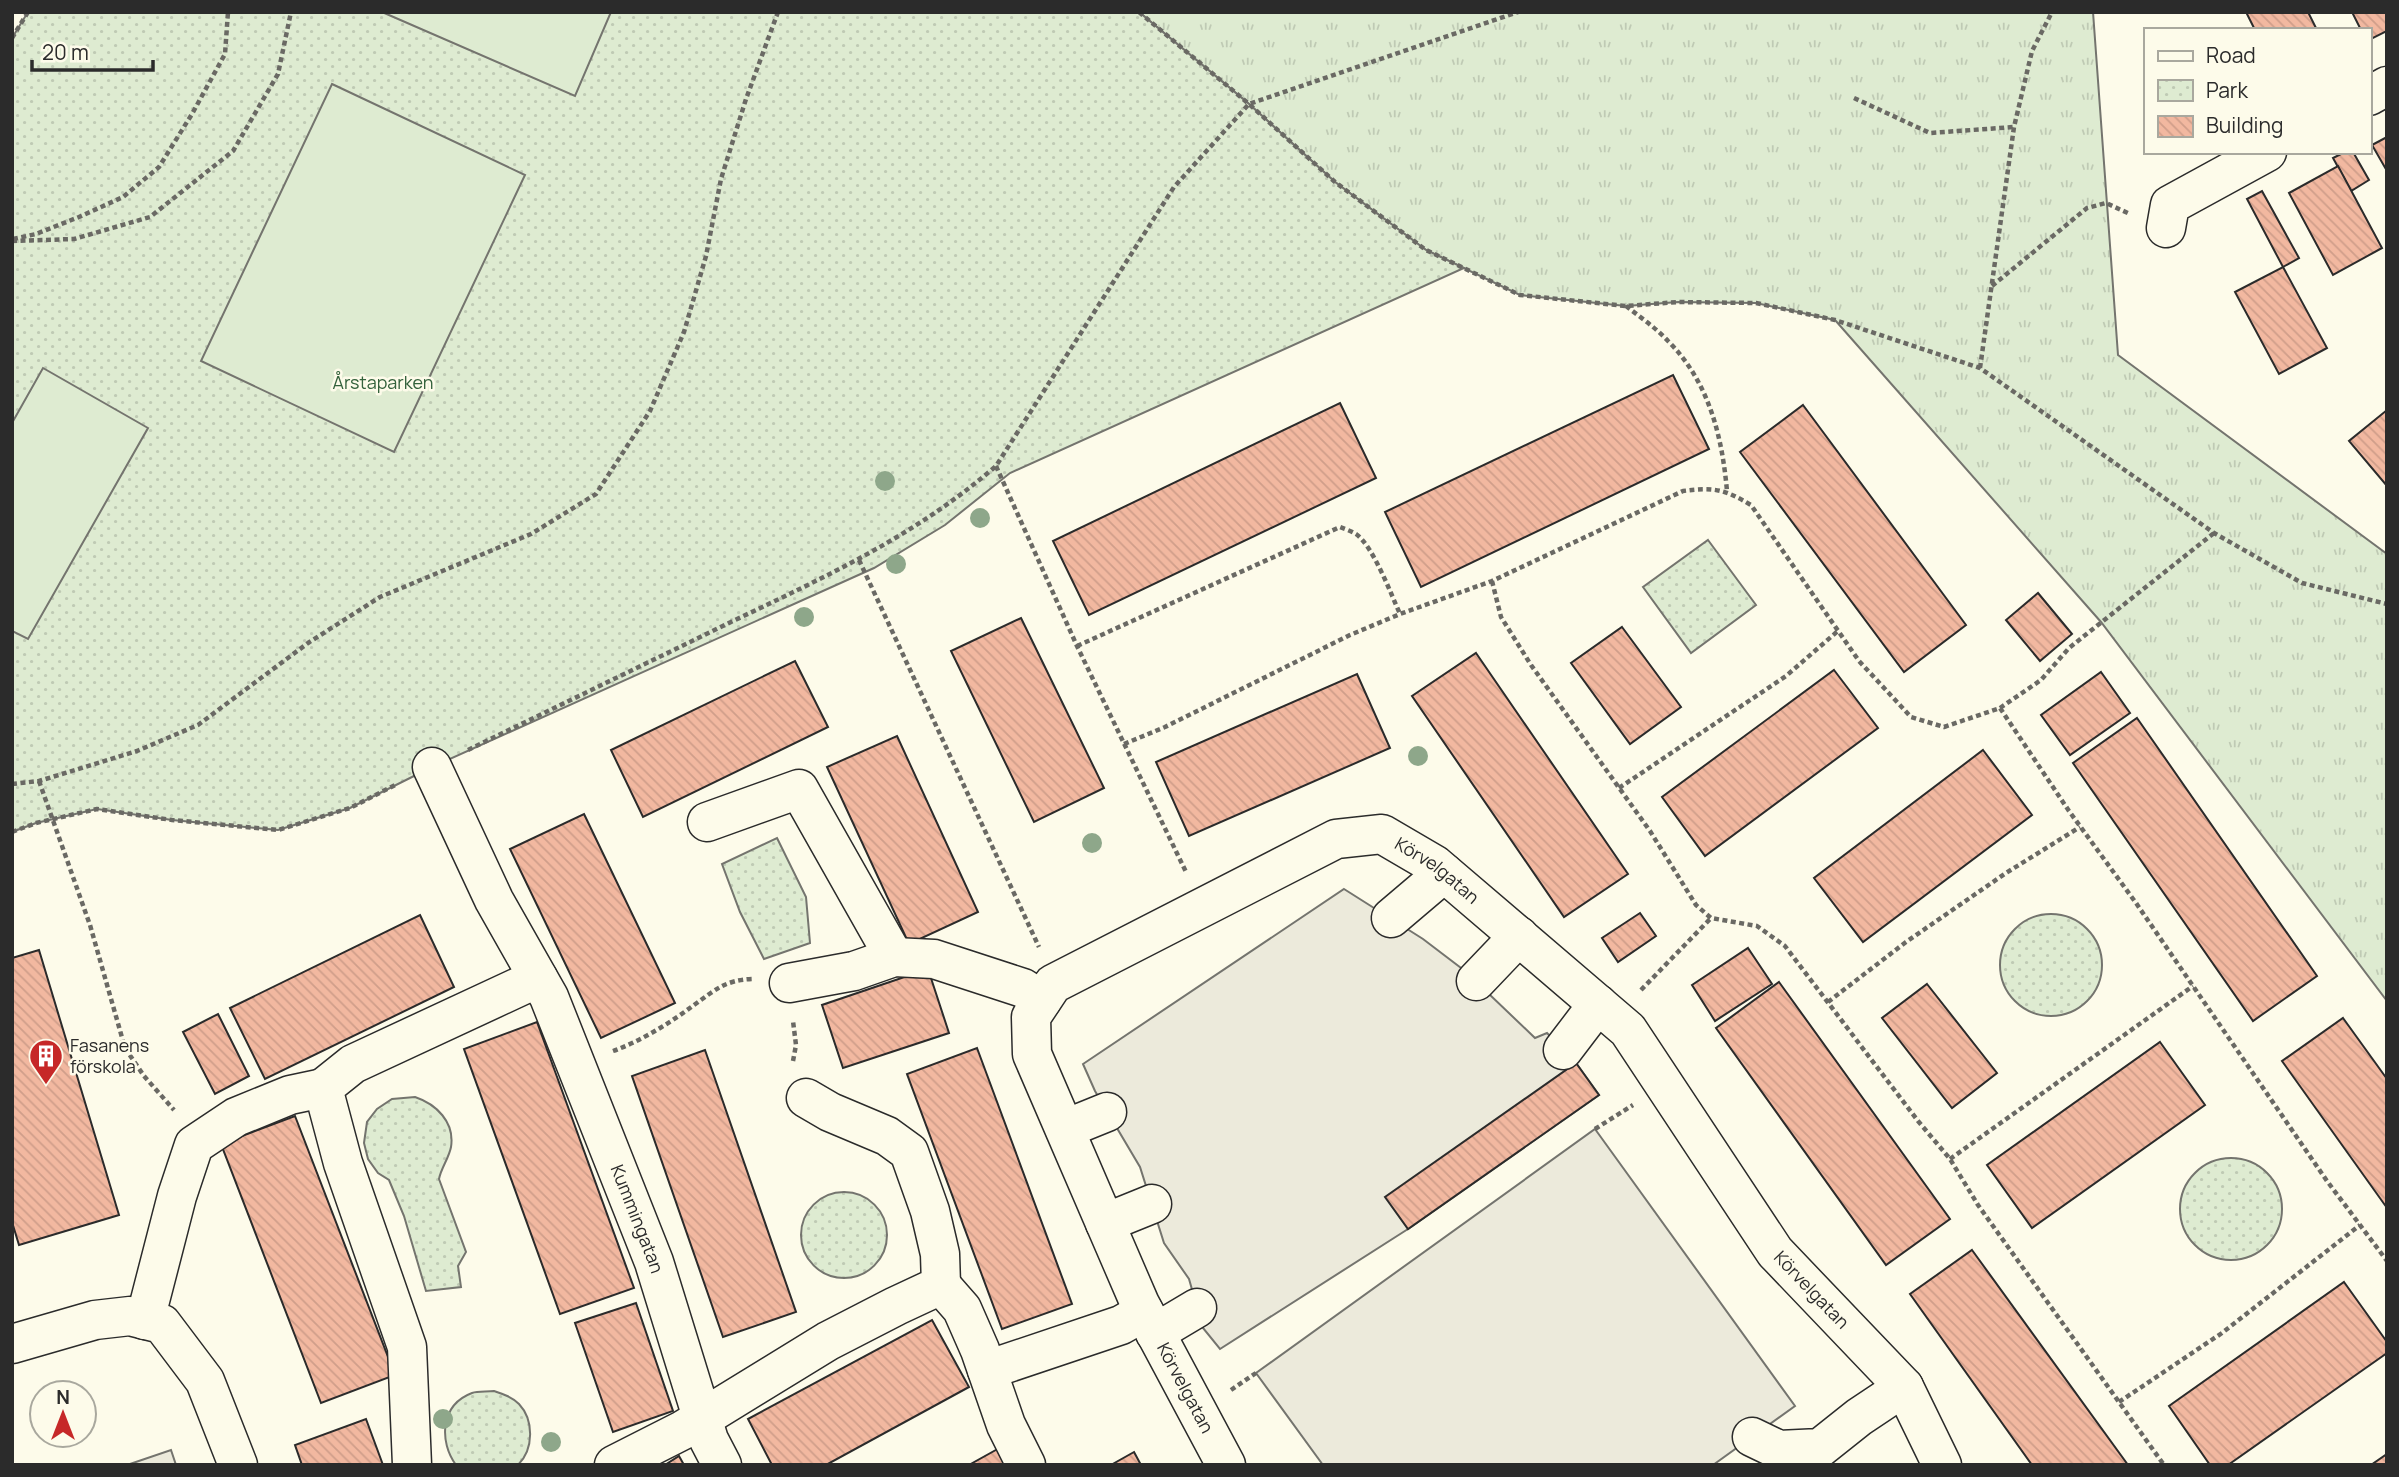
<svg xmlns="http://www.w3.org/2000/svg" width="2399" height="1477" font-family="Manrope,sans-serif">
<defs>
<pattern id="grass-tufts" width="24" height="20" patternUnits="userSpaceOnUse" patternTransform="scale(1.75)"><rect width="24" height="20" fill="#deebd1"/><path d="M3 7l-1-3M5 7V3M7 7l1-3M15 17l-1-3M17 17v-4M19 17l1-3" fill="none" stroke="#bfcab4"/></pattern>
<pattern id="park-dots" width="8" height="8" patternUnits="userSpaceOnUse" patternTransform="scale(1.75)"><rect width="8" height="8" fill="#deebd1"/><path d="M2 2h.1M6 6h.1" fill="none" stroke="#bfcab4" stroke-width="1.8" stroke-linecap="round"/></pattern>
<pattern id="building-back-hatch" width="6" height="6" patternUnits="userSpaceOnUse" patternTransform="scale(1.75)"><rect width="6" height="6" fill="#f2b8a0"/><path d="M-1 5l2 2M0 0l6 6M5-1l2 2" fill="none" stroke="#d09e8a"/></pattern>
</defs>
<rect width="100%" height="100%" fill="#fdfbea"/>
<polygon fill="url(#grass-tufts)" stroke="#74746e" stroke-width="2" points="1139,12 2093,12 2118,355 2387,554 2387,1001 2101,622 1835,320 1756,303 1678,302 1626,306 1520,295 1426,250 1335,182 1249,104"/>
<g fill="url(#park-dots)" stroke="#74746e" stroke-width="2">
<polygon points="28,12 1139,12 1249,104 1335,182 1426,250 1464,268 1010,473 945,525 874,568 432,767 350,808 278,830 172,820 97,809 36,823 12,832 12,38"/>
<polygon points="1708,540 1756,605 1691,653 1643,587"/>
<polygon points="777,838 806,897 810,943 764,959 740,912 722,864"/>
<circle cx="2051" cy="965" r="51"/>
<path d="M415,1097C436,1104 455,1122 451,1147C449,1158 441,1168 439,1179L466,1252L458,1266L461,1287L426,1291L404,1216L389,1180L378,1173L368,1159L364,1143L367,1122L377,1109L392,1099Z"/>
<circle cx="2231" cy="1209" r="51"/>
<circle cx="844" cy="1235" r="43"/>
<path d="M494,1391C503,1394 512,1397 519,1404C534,1420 534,1449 518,1465H456C439,1442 440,1405 472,1393C478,1391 487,1392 494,1391Z"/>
</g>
<g fill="#deebd1" stroke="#74746e" stroke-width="2">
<polygon points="382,12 611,12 575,96"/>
<polygon points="332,84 525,175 394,452 201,361"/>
<polygon points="43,368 148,428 28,639 12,631 12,423"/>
</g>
<g fill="#eceadb" stroke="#74746e" stroke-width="2">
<polygon points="1344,889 1423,939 1465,971 1535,1038 1547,1033 1576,1063 1599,1095 1408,1229 1220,1349 1203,1328 1189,1279 1164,1243 1140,1167 1095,1091 1083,1064"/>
<polygon points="1595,1129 1795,1406 1713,1465 1323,1465 1256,1373"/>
<polygon points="171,1450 176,1465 127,1465"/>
</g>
<g fill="url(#building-back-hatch)" stroke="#2b2b2b" stroke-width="2">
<polygon points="2246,12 2308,12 2317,30 2255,30"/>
<polygon points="2352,12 2387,12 2387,31 2369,40 2369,30 2361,30"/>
<polygon points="2387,137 2387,171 2372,145"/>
<polygon points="2345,152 2353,152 2369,180 2351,191 2333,158"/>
<polygon points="2338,166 2382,248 2333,275 2289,193"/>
<polygon points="2262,191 2299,258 2283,267 2247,199"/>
<polygon points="2283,267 2327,348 2279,374 2235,292"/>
<polygon points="1673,375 1709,449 1421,587 1385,512"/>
<polygon points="1340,403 1376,478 1089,615 1053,541"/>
<polygon points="1803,405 1966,625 1904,672 1740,452"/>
<polygon points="2387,410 2387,486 2349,441"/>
<polygon points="2038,593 2072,634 2040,661 2006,620"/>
<polygon points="1021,618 1104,788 1034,822 951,651"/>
<polygon points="1622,627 1681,707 1630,744 1571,663"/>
<polygon points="1476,653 1628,874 1564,917 1412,696"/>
<polygon points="795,661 828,727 643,817 611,750"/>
<polygon points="1834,670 1878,728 1705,856 1662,797"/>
<polygon points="2101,672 2130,713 2070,755 2041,715"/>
<polygon points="1357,674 1390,748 1189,836 1156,762"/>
<polygon points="2137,718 2317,976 2253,1021 2073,763"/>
<polygon points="897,736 978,912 909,944 827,767"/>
<polygon points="1983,750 2032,815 1863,942 1814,878"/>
<polygon points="584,814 675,1003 601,1038 510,849"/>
<polygon points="1640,913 1656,936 1618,962 1602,938"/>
<polygon points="420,915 454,987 265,1079 230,1008"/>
<polygon points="1748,948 1772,984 1715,1021 1692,985"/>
<polygon points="39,950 119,1215 19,1245 12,1222 12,958"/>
<polygon points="928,969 949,1033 843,1068 822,1005"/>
<polygon points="1779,982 1950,1219 1886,1265 1716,1028"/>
<polygon points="1927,984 1997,1073 1952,1108 1882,1018"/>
<polygon points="218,1014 249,1076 215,1094 183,1032"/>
<polygon points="2343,1018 2387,1079 2387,1208 2282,1061"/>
<polygon points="537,1022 634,1288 560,1314 464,1049"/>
<polygon points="2160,1042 2205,1105 2032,1228 1987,1165"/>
<polygon points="977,1048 1072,1304 1002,1329 907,1074"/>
<polygon points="705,1050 796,1312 723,1337 632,1076"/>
<polygon points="1576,1063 1599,1095 1408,1229 1385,1197"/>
<polygon points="295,1116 395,1375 321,1403 221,1144"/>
<polygon points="1972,1250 2128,1465 2032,1465 1910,1294"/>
<polygon points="2344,1282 2387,1342 2387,1353 2228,1465 2210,1465 2169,1406"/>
<polygon points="636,1303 673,1411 613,1432 575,1323"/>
<polygon points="932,1320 969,1387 826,1465 772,1465 748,1419"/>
<polygon points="366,1419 383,1465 302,1465 295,1445"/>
<polygon points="1003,1446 1014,1465 969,1465"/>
<polygon points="1134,1452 1141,1465 1111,1465"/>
<polygon points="2387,1454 2387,1465 2371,1465"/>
<polygon points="679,1456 684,1465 665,1465"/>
</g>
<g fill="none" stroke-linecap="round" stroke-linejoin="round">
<g stroke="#2b2b2b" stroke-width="41">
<g id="minor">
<polyline points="2369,96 2387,86"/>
<polyline points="2166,228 2170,205 2267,152"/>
<path id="s1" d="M432,767L494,900L549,997L654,1262L709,1440L722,1465"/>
<polyline points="707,822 799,789 894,957"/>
<polyline points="1391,918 1444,873"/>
<polyline points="1476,981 1519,936"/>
<polyline points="789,983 854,971 894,957 934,959 1023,988 1042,1000"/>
<polyline points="1563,1050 1598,1004"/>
<polyline points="1065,1129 1107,1112"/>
<polyline points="1105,1223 1152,1204"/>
<polyline points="941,1285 962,1309 980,1350 1006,1425 1026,1465"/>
<polyline points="145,1320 177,1196 194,1145 236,1117 290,1095 323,1088"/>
<polyline points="1155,1333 1197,1308"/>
<polyline points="12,1344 95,1320 130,1316 162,1324 205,1381 238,1465"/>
<polyline points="987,1370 1121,1325 1144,1312"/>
<polyline points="1752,1437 1779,1450 1820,1448 1859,1417 1904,1387"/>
<polyline points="412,1465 407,1347 343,1163 323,1088 353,1064 538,978"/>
<polyline points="614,1465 683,1430 828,1341 896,1306 941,1285 940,1254 930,1211 909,1152 887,1136 830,1112 806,1098"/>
<path id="s2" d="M1226,1465L1140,1304L1032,1054L1031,1017L1053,984L1336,839L1382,834L1435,865L1628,1030L1775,1252L1904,1387L1942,1465"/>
</g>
</g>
<g stroke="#6a6964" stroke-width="4.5" stroke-dasharray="5 3.5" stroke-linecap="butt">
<polyline points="1139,12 1249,104 1335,182 1426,250 1520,295 1626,306 1678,302 1756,303 1835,320 1980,368 2214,533 2302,583 2387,604"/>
<polyline points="12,38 28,12"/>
<polyline points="1854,98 1930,133 2014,127"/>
<polyline points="13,239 36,234 79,217 123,197 159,167 192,114 225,54 228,12"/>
<polyline points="12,241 74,239 150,217 233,151 278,74 291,12"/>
<polyline points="1992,286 2087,208 2106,203 2130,214"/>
<path d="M1626,306C1640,317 1656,328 1668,341C1709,382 1722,436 1727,491"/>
<polyline points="1980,368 2014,127 2032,51 2052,12"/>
<polyline points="996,466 1077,646 1186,872"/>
<polyline points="859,560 1039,947"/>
<polyline points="1492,581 1501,617 1531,665 1650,831 1696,905 1711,918 1757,926 1785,946 1918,1121 1950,1159 1978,1205 2164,1465"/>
<path d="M1077,646L1340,527C1345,529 1351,531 1356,534C1373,546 1391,594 1400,614"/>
<polyline points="2000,708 2041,680 2069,648 2214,533"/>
<path d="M1124,744L1165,727L1350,635L1400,614L1492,581L1683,491C1714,487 1724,489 1751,505L1859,661L1911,717L1944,727L2000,708L2069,811L2136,903L2327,1181L2387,1261"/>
<path d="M468,750C556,707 643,665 731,622C827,576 915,536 996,466L1174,187L1249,104L1518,12"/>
<polyline points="39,781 90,925 125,1048 144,1076 174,1110"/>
<polyline points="12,784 39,781 137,751 198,725 308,643 380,597 531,534 596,494 650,411 684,332 706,256 721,179 746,99 778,12"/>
<polyline points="1619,788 1786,676 1839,630"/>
<polyline points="12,832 36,823 97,809 172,820 278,830 350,808 397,784"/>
<polyline points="1641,990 1711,918"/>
<polyline points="1828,1002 1906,942 2006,873 2080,827"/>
<path d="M613,1051C641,1041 670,1023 694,1005C715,990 725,980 752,979"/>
<polyline points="793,1061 796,1045 793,1021"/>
<polyline points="1595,1129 1633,1105"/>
<polyline points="1950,1159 2193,986"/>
<polyline points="1231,1390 1256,1373"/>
<polyline points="2119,1402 2222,1333 2360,1225"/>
</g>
<use href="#minor" stroke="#fdfbea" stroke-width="38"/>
</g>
<g fill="#8ea78a">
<circle cx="885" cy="481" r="10"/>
<circle cx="980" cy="518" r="10"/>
<circle cx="896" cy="564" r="10"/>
<circle cx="804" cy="617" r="10"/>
<circle cx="1418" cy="756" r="10"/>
<circle cx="1092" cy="843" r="10"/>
<circle cx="443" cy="1419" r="10"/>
<circle cx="551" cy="1442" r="10"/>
</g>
<defs>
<g id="building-pin" transform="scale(1.75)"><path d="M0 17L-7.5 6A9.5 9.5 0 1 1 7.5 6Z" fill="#c62828" stroke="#fdfbea"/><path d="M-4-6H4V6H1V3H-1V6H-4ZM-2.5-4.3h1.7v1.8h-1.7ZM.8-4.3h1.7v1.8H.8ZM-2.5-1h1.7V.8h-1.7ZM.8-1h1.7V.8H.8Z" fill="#fff"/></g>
</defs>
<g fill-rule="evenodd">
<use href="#building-pin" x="46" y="1056"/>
</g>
<g text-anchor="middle" stroke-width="5" stroke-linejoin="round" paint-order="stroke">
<g font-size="18" fill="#34623c" stroke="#fdfbea">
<text x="383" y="389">Årstaparken</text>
</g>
<g font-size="18" fill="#2b2b2b" stroke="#fdfbea">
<text dy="6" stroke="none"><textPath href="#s2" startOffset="962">Körvelgatan</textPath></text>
<text dy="6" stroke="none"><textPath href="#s1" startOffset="497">Kummingatan</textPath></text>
<text dy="6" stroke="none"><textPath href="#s2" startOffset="1530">Körvelgatan</textPath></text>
<text transform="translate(1185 1388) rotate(62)" y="6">Körvelgatan</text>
</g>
<g font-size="18" fill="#2b2b2b" stroke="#fdfbea" text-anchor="start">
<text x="70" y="1052">Fasanens<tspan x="70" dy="21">förskola</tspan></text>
</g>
</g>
<rect width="2399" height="1477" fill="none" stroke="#2b2b2b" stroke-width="28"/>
<rect x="2144" y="28" width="228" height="126" fill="#fdfbea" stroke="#a9a89e" stroke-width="2"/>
<rect x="2158" y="51" width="35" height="10" fill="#fdfbea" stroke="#a9a89e" stroke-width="2"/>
<text x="2206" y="63" font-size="21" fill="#2b2b2b">Road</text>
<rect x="2158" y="80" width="35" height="21" fill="url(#park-dots)" stroke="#a9a89e" stroke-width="2"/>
<text x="2206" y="98" font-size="21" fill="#2b2b2b">Park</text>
<rect x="2158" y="116" width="35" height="21" fill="url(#building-back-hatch)" stroke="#a9a89e" stroke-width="2"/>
<text x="2206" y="133" font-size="21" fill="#2b2b2b">Building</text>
<g transform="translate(63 1414)"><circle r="33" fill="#fdfbea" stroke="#a9a89e" stroke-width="2"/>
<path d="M0-5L12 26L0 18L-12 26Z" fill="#c62828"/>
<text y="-10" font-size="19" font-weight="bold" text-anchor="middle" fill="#2b2b2b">N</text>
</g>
<path d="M32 60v10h121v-10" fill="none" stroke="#2b2b2b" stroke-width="3.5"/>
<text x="42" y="60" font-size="21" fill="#2b2b2b" stroke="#fdfbea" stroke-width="5" paint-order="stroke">20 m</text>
</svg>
